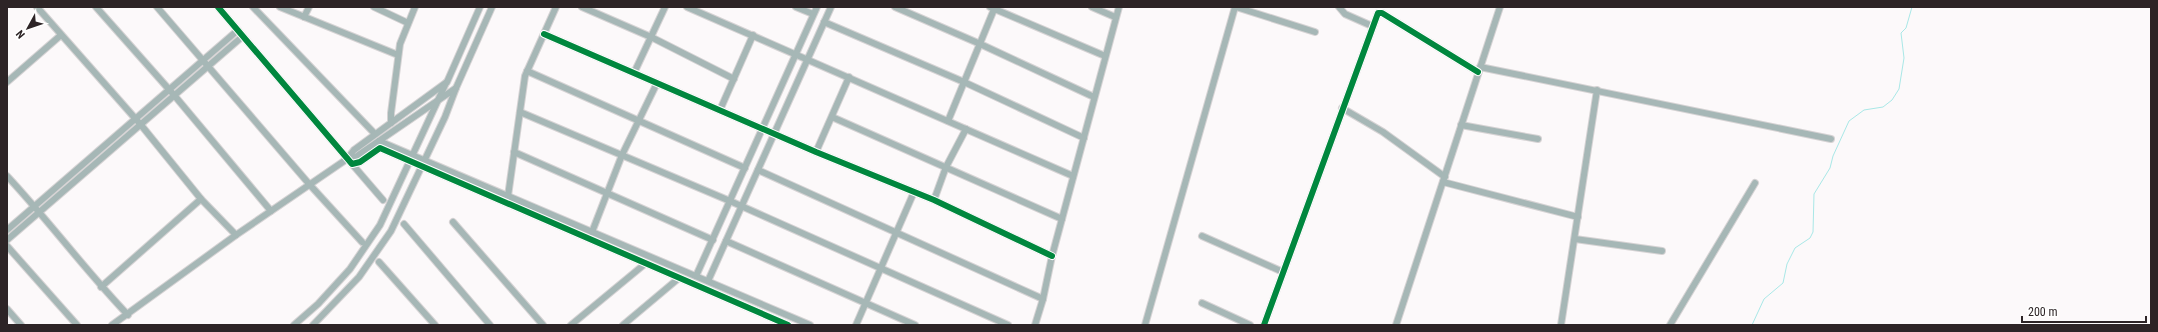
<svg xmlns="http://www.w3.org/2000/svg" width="2158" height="332" font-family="'Roboto Condensed',sans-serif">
<rect width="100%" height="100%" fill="#fcf9fa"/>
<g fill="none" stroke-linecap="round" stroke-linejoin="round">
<polyline stroke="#a9e8e7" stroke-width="1" points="1752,325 1764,299 1783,283 1787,264 1795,248 1810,238 1813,232 1814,194 1830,168 1833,156 1849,121 1864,110 1883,107 1892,100 1899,89 1904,58 1901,33 1906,28 1912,7"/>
<g stroke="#d6d3d4" stroke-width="8">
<g id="minor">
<polyline points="37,7 141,125 201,199 236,235"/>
<polyline points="96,7 174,95 271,211"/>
<polyline points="157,7 310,185 362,242"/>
<polyline points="218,7 352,164 360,162 380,148 788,325"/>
<polyline points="253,7 375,134"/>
<polyline points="280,7 398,55"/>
<polyline points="374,7 408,23"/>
<polyline points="582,7 651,37 734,79"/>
<polyline points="687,7 1073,176"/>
<polyline points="796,7 813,14"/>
<polyline points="895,7 978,43 1094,97"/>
<polyline points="990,7 1105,56"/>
<polyline points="1092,7 1115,17"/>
<polyline points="1236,7 1315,32"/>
<polyline points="1339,7 1345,14 1372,26"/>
<polyline points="304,17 309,7"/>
<polyline points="824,22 964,82 1084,138"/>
<polyline points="544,34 816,152 934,200 1052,256"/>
<polyline points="1480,67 1831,139"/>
<polyline points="527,71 745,168"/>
<polyline points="634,73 665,7"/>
<polyline points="7,82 61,35"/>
<polyline points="1342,108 1383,132 1445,177"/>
<polyline points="720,110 753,35"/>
<polyline points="520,112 730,201 1008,325"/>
<polyline points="832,117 1062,219"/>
<polyline points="948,121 995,7"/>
<polyline points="391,123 391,113 400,44 415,7"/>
<polyline points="1461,125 1538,139"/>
<polyline points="379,141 810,325"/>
<polyline points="514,152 713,240"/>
<polyline points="816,152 849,77"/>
<polyline points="347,159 357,156 456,88 492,7"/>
<polyline points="352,164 383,200"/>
<polyline points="758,170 1043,299"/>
<path d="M7,176C49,221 85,270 128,315"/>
<polyline points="1443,182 1578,217"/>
<polyline points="508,196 525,76 556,7"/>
<polyline points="934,200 946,167 966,129"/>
<polyline points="453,222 543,325"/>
<polyline points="404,224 490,325"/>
<polyline points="7,230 238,30"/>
<polyline points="592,232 622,155 657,83"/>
<polyline points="1202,236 1283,272"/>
<polyline points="1575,239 1662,251"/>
<polyline points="7,240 243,36"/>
<polyline points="726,241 915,325"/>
<polyline points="7,246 77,325"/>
<polyline points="379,262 435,325"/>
<polyline points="696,276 817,7"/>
<polyline points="708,281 831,7"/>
<polyline points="101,287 201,199"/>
<polyline points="1202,303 1250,325"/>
<polyline points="7,309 21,325"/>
<polyline points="112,325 236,235 347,159 354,150 447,82 480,7"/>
<polyline points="294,325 318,304 350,269 380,225 446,83"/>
<polyline points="313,325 359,277 391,231 445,117 456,88"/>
<polyline points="571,325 646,263"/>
<polyline points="623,325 679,278"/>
<polyline points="856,325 914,192"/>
<polyline points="1035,325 1043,299 1052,256 1119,7"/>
<polyline points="1145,325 1235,7"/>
<polyline points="1264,325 1378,13 1382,13 1478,72"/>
<polyline points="1396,325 1500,7"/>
<polyline points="1561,325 1597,90"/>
<polyline points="1670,325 1755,183"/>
</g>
</g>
<use href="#minor" stroke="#a6b7b6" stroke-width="6"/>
<g stroke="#fff" stroke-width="8">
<g id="cycleway">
<polyline points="218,7 352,164 360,162 380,148 788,325"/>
<polyline points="544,34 816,152 934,200 1052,256"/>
<polyline points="1264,325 1378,13 1382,13 1478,72"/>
</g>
</g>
<use href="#cycleway" stroke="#00873e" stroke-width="6"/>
</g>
<rect width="2158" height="332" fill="none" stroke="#2d2426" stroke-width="16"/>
<g transform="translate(28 28) rotate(230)" stroke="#ffffff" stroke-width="3" paint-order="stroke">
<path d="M0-3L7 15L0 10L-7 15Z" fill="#2d2426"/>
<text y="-6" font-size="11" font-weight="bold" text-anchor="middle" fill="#2d2426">N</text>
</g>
<path d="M2022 316v6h124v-6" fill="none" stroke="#2d2426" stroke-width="2"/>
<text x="2028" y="316" font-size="12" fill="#2d2426" stroke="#ffffff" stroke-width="3" paint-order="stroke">200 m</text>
</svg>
